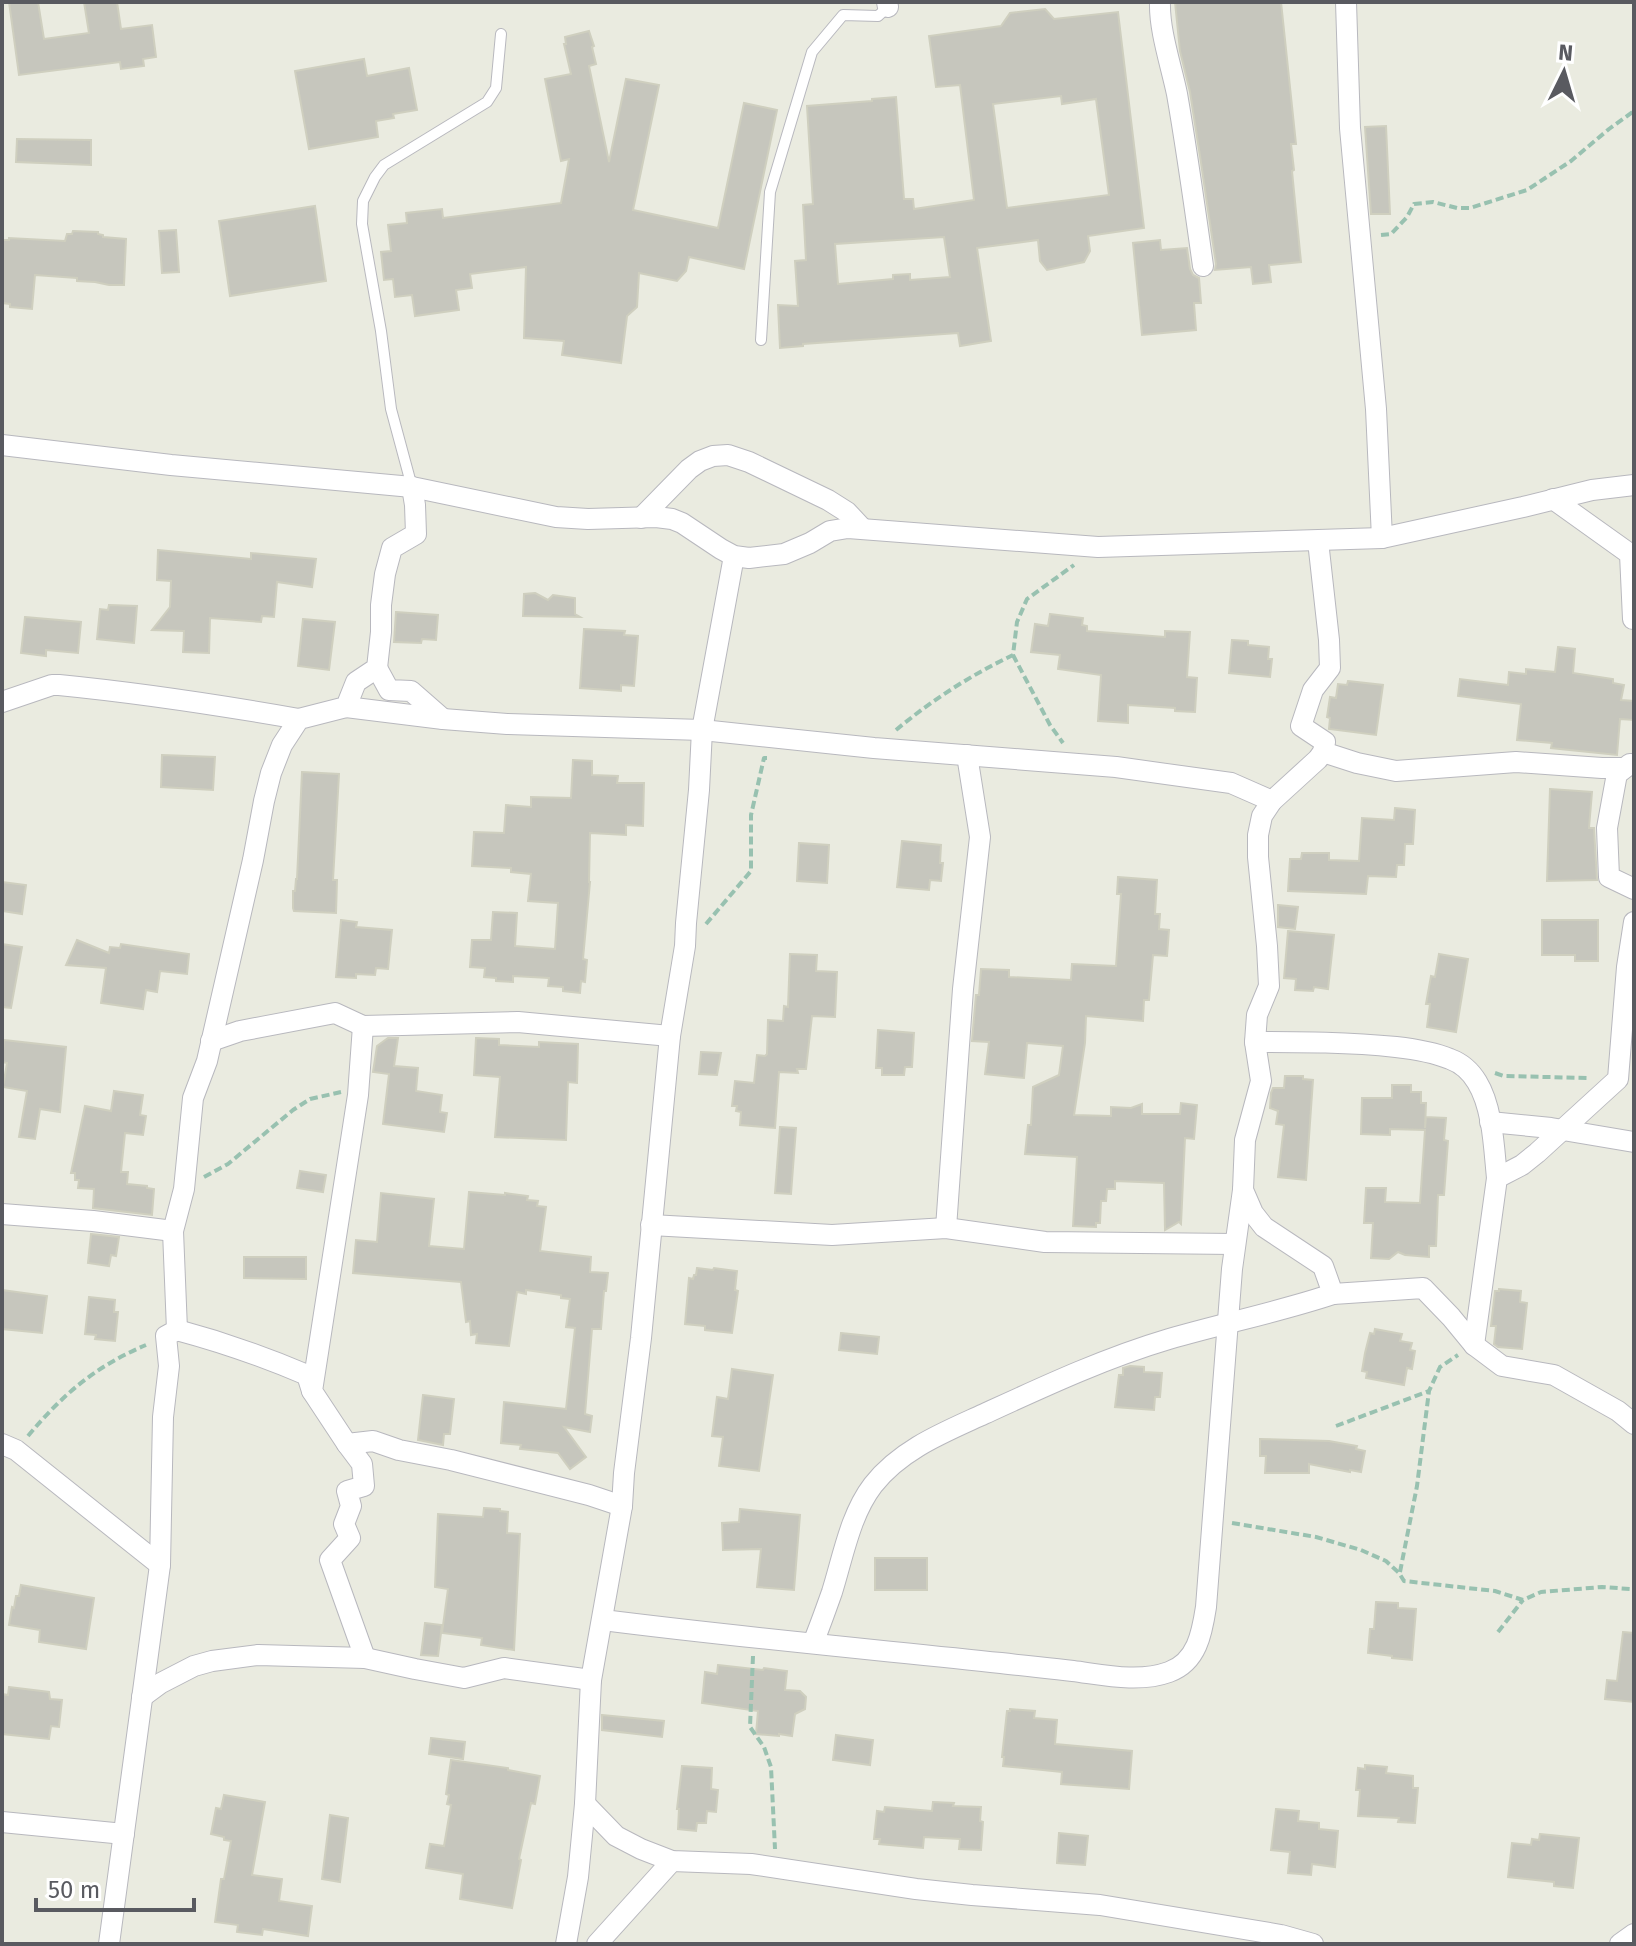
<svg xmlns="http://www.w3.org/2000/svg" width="1636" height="1946" font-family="'Fira Sans',sans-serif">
<rect width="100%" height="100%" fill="#eaebe0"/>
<g fill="#c6c6bd" stroke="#cfcfbf" stroke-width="2" fill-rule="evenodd">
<polygon points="9,2 38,2 44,39 89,33 84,2 117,2 121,29 152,25 156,57 143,59 144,66 121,69 120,62 19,75"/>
<polygon points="1175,2 1281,2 1296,144 1291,144 1294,170 1292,171 1301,262 1269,265 1271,282 1253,284 1251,267 1215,270 1216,264 1200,156 1190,92 1180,51"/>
<path d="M1045,9L1054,19L1118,12L1144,228L1088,236L1090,251L1084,262L1047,270L1040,261L1038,240L977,248L991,341L960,346L958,333L803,344V346L780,348L778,305L798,306L795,261L806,260L803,205L813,204L807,106L872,101V99L896,97L904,199H913L914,209L974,200L960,85L936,87L929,36L1001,26L1010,13ZM1061,96L1062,104L1096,99L1109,195L1007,208L993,104ZM944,237L950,277L910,280V274L893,275V279L838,284L835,244Z"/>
<polygon points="589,31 594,46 592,47 596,64 589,66 609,162 626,79 659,85 633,210 718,228 744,103 777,110 744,269 689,257 686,271 677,281 639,273 637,307 627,316 621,363 562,355 564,341 524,338 526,267 470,274 472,288 456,290 459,310 415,316 412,295 395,297 393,279 384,280 381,252 391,251 388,225 407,223 406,213 442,209 443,218 561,203 569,159 561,161 545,79 571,74 564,44 566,44 565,37"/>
<polygon points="364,59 367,76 409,68 417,110 393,114 394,118 376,121 378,137 309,149 295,71"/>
<polygon points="1386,126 1390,214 1371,214 1365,127"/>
<polygon points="17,139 91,140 91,165 16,162"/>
<polygon points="315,206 326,281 230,296 219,221"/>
<polygon points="176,230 179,272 162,273 159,231"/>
<polygon points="73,231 98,232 98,234 103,235 103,237 126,239 124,285 109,285 95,282 77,281 77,278 35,275 32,309 10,307 10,304 2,303 2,240 9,240 9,238 65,241 67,234 72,234"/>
<polygon points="1160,240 1161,250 1187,248 1190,269 1193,275 1199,278 1201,303 1194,303 1196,330 1142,335 1133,243"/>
<polygon points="158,550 251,559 251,553 316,559 312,587 277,582 274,617 262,616 261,622 210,618 209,653 183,652 184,631 152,630 170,607 171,581 157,580"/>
<polygon points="535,593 548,600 553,595 575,598 575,614 580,617 523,616 524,594"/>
<polygon points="109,605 137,606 134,643 97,639 100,609 108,610"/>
<polygon points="396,612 438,615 436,640 422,639 421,643 394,642"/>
<polygon points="1050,614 1083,618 1082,625 1087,626 1087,631 1165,637 1165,631 1190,632 1187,677 1197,678 1195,712 1175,711 1175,708 1128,705 1128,723 1098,721 1101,675 1058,669 1060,655 1031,652 1035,624 1048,626"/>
<polygon points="25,617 81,622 78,653 46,650 46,656 21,653"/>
<polygon points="303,619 335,622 329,670 298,666"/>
<polygon points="584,629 625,631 624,635 638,636 634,686 621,685 621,691 580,688"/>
<polygon points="1232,640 1248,641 1248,645 1269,647 1268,659 1272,659 1270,677 1229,673"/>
<polygon points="1558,647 1575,649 1573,673 1613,679 1613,683 1624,685 1621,700 1634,701 1634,720 1620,719 1617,755 1551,748 1552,743 1517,740 1521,704 1458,696 1460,679 1508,685 1509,672 1526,674 1526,669 1555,672"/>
<polygon points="1348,681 1383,685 1376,735 1329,729 1330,718 1327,717 1330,697 1336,698 1338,684 1347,685"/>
<polygon points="162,755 215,757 213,790 161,787"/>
<polygon points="573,760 592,761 592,775 618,776 617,783 644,783 643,826 626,825 626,835 590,833 589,882 590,882 583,959 587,960 585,982 581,981 580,993 563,991 563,987 548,986 549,978 513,976 513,982 496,981 496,978 484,977 485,968 470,967 472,940 491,940 493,912 517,913 515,946 555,949 558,903 528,901 531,874 511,872 511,868 472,866 474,832 504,833 506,805 531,807 531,797 571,798"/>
<polygon points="302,772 339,774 333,880 337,880 336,913 294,911 293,908 293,891 295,891 296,879 297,879"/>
<polygon points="1550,789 1592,792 1589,828 1594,828 1597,880 1547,881"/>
<polygon points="1395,808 1415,810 1413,844 1405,844 1404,865 1397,865 1396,877 1368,876 1366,894 1288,891 1290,859 1301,859 1302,853 1329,853 1329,860 1359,861 1362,818 1394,820"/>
<polygon points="902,841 941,845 940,863 943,863 941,881 930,880 929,890 897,887"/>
<polygon points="799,843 829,845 827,883 797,881"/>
<polygon points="1118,877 1157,880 1155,914 1160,914 1159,929 1169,930 1167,956 1153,955 1149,1000 1144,1000 1143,1021 1086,1016 1085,1043 1074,1115 1111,1116 1111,1107 1131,1108 1142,1104 1142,1114 1180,1114 1181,1103 1197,1105 1194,1139 1185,1138 1181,1224 1179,1222 1165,1230 1164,1183 1115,1181 1115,1189 1107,1189 1106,1201 1101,1201 1100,1223 1096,1223 1096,1227 1073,1226 1077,1157 1025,1154 1028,1125 1031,1125 1033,1087 1059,1075 1063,1046 1027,1043 1024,1078 985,1074 989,1042 972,1041 976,995 979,995 981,969 1009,970 1009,977 1071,980 1072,964 1116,966 1121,894 1117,894"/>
<polygon points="2,882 26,885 22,914 2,911"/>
<polygon points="1278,905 1298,907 1295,929 1278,927"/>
<polygon points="341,920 357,922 356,927 392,930 388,969 376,968 375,975 356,974 356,978 336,977"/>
<polygon points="1542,920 1598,920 1598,961 1575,961 1575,955 1542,955"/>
<polygon points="1288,931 1334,935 1328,989 1314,987 1313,991 1295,990 1296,979 1284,978"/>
<polygon points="77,940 109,953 110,947 120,948 121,944 189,954 187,974 160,971 157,992 146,990 143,1009 101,1003 106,968 66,965"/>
<polygon points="2,944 22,947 11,1008 2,1007"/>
<polygon points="790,954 817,955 816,971 837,972 835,1017 812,1016 806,1069 797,1069 798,1073 779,1072 775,1128 740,1125 741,1112 736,1111 737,1106 732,1106 735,1081 754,1083 757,1055 765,1056 767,1054 768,1020 783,1021 784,1006 788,1007"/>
<polygon points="1439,954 1468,959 1456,1032 1427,1027 1430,1004 1426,1004 1431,976 1435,977"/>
<polygon points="878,1030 914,1033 912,1067 905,1067 904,1075 882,1075 882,1068 876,1068"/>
<polygon points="388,1038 398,1038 394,1066 418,1068 416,1091 442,1095 440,1112 447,1113 444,1132 383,1124 389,1074 373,1072 377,1046"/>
<polygon points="476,1038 499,1039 499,1045 539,1047 539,1042 578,1044 577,1083 568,1082 566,1140 495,1137 500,1077 474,1075"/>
<polygon points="4,1040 66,1047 60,1112 40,1109 35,1139 19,1137 27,1091 3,1087 7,1063 2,1062"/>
<polygon points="701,1052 721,1053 717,1075 699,1074"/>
<polygon points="1285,1076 1303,1076 1303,1079 1313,1080 1306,1180 1278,1177 1284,1125 1276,1124 1278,1111 1270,1108 1271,1093 1273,1088 1284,1088"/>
<polygon points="1392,1085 1411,1085 1411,1092 1421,1092 1421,1103 1426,1103 1425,1128 1426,1117 1446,1118 1444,1140 1448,1141 1444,1195 1438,1195 1436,1246 1429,1246 1429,1257 1405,1255 1398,1252 1389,1259 1371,1258 1373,1223 1364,1223 1366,1188 1386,1188 1385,1202 1420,1203 1425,1130 1390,1129 1390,1135 1361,1134 1362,1098 1392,1098"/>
<polygon points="114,1091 143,1095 140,1115 146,1116 143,1135 125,1133 121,1172 128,1172 127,1184 147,1186 147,1188 154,1189 152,1215 93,1208 94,1189 78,1188 79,1180 75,1180 75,1173 71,1173 85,1106 111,1111"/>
<polygon points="780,1127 796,1128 791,1194 775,1193"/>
<polygon points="300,1171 326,1175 323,1192 297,1188"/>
<polygon points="469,1192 505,1195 505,1193 528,1196 527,1200 538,1201 537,1206 546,1207 540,1251 591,1257 590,1272 608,1273 606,1291 604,1291 601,1329 592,1329 585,1414 592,1416 590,1432 564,1427 586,1457 570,1469 558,1453 520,1449 521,1445 501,1443 504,1402 566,1409 575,1328 566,1327 570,1299 561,1298 561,1295 526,1290 526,1294 517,1292 509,1346 476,1343 477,1334 471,1335 470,1321 466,1322 461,1282 353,1273 356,1240 377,1242 381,1193 434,1199 429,1246 464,1249"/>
<polygon points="91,1234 119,1237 116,1256 111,1255 109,1266 88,1263"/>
<polygon points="244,1257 306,1257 306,1279 244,1278"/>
<polygon points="697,1268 713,1270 714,1268 737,1271 735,1290 738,1291 732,1333 705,1330 705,1326 685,1324 689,1278 693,1279 694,1275 696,1275"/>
<polygon points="1499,1289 1521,1291 1520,1302 1527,1303 1522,1349 1498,1347 1494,1344 1496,1326 1491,1326 1495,1291 1499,1291"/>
<polygon points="2,1290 47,1296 42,1333 2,1329"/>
<polygon points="89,1297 115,1300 114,1312 118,1312 115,1341 95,1339 96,1335 85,1334"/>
<polygon points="1375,1329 1402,1334 1400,1341 1412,1343 1410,1350 1415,1351 1412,1369 1407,1368 1404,1385 1366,1378 1367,1372 1362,1371 1365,1353 1370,1333 1374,1334"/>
<polygon points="841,1333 879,1337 877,1354 839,1350"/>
<polygon points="1130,1366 1144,1367 1144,1372 1162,1373 1160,1397 1155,1397 1154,1410 1115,1407 1119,1375 1123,1375 1123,1368"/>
<polygon points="732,1369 773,1375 759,1471 719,1466 723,1437 712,1436 717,1397 728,1399"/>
<polygon points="423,1395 454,1399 450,1434 444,1434 443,1445 418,1440"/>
<polygon points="1260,1439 1329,1441 1357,1446 1356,1449 1365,1451 1361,1472 1350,1470 1350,1472 1309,1464 1309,1473 1265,1473 1266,1456 1260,1456"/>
<polygon points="484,1508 500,1509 500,1511 508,1512 507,1533 520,1534 514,1650 481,1645 482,1638 442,1633 448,1589 435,1587 438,1514 483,1517"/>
<polygon points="740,1509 800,1515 794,1590 757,1587 761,1549 723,1550 722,1523 739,1522"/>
<rect x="875" y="1558" width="52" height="32"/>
<polygon points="21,1585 94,1598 86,1649 39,1642 40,1630 9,1625 12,1607 14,1608 16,1596 19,1596"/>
<polygon points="1376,1602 1398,1603 1398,1608 1416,1609 1412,1660 1392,1658 1392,1656 1368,1653 1370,1629 1374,1629"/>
<polygon points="425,1623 442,1625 438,1656 421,1655"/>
<polygon points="1623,1632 1634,1633 1634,1702 1605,1699 1607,1680 1617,1681"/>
<polygon points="718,1665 763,1670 764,1668 787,1671 785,1690 800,1691 806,1697 805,1709 795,1714 792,1736 779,1734 779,1736 756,1734 758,1711 702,1703 705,1672 717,1674"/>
<polygon points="9,1687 49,1692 50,1699 62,1700 59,1727 51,1726 49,1739 2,1734 2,1694 8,1695"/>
<polygon points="1010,1709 1035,1711 1034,1718 1057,1720 1055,1744 1132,1751 1129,1789 1061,1784 1062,1772 1003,1766 1004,1757 1002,1757 1007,1711 1010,1711"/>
<polygon points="602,1715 664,1721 662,1737 602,1730"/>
<polygon points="836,1735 873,1740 870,1765 833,1760"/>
<polygon points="431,1738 465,1742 463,1759 429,1754"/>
<polygon points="451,1760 508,1768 508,1770 540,1776 535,1804 531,1803 519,1859 521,1860 512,1908 460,1899 463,1874 426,1868 430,1844 444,1846 451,1805 447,1804 449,1795 446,1794"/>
<polygon points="1365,1765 1387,1767 1386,1773 1413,1776 1413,1788 1418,1788 1415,1823 1398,1822 1399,1818 1358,1816 1360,1790 1356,1790 1358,1768 1365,1769"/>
<polygon points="682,1766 712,1768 711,1789 718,1790 716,1812 707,1811 706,1823 697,1823 696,1831 678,1829 679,1809 677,1809"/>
<polygon points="224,1795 265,1802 252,1875 282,1879 279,1901 312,1906 308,1936 263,1929 262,1935 237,1932 238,1925 215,1922 221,1879 224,1879 231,1841 224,1840 224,1837 211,1834 216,1808 221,1809"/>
<polygon points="933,1802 954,1803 953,1806 981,1807 980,1821 983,1822 981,1850 959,1849 960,1839 924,1837 923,1848 879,1844 880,1839 874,1839 877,1811 884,1812 885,1807 932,1811"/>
<polygon points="1276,1809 1299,1811 1298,1821 1319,1823 1319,1829 1338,1831 1335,1867 1312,1864 1311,1875 1288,1873 1290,1852 1271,1850"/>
<polygon points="330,1815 348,1818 340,1882 322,1879"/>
<polygon points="1059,1833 1088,1836 1085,1865 1057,1863"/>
<polygon points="1540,1834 1579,1838 1573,1888 1554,1886 1554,1882 1508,1877 1512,1843 1531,1845 1532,1839 1539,1840"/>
</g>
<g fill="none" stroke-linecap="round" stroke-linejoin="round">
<g stroke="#b8b8be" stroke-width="12">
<g id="lane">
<polyline points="761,340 770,192 812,52 843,15 878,16 889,6"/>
<polyline points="412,487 391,409 381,331 362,224 363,201 375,177 384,165 487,102 496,88 501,34"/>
</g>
</g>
<g stroke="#b8b8be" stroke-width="22">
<g id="street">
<polyline points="887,2 888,7"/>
<path d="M1160,2C1159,30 1171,65 1177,94C1187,151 1195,209 1203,266"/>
<polyline points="1346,2 1350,128 1376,409 1382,538"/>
<polyline points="2,445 171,465 412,487 556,517 588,519 656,517 672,519 682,523 721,549 734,556 749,558 784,554 810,543 830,531 848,528 1098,547 1382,538 1523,507 1592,490 1634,485"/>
<polyline points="1553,499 1630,554 1633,619"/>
<polyline points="641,518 689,469 700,461 713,456 728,455 749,462 828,500 847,512 862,528"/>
<polyline points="1318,541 1329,640 1330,668 1313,690 1301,726 1325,742 1323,752 1318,759 1272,801 1262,816 1258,835 1258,857 1267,946 1269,986 1257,1015 1255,1042 1261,1081 1245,1140 1243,1190 1253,1213 1264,1227 1323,1266 1333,1294 1423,1288 1451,1317 1474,1345 1502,1366 1554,1375 1618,1411 1634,1424"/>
<polyline points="377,668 389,690 411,691 443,719"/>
<path d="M2,702L52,685H59C140,693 219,705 299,719"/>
<polyline points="346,707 443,719 507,724 702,730 874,748 1116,767 1231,783 1272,801"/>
<polyline points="1323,752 1357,763 1396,771 1516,762 1602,768 1624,768"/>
<polyline points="1630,764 1617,774 1616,779 1607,828 1609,877 1634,889"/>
<polyline points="363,1026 358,1095 312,1391 347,1444 373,1441 399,1450 451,1460 589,1495 622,1506"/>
<polyline points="211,1041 240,1031 335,1013 363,1026 518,1022 670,1036"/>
<path d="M1255,1042C1302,1042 1349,1042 1396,1047C1414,1049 1433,1052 1450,1059C1461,1063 1471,1072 1477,1082C1493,1108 1494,1149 1497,1178"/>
<polyline points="1490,1122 1551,1128 1634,1142"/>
<polyline points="2,1214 93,1221 173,1231"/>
<polyline points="651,1225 832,1235 946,1228 1045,1242 1235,1244"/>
<polyline points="946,1228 963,989 980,837 967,755"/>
<path d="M177,1330C222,1342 265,1357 307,1375L312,1391"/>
<polyline points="1474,1345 1497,1178 1522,1165 1537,1153 1618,1079 1627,967 1634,922"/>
<polyline points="2,1444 16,1450 160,1565"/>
<polyline points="347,1444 362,1464 364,1486 347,1491 351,1506 344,1524 350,1538 330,1560 365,1658"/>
<path d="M603,1620C736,1637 868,1649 1001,1663C1025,1666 1049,1668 1073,1671C1104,1675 1139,1683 1169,1672C1197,1662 1202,1633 1206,1607L1232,1269L1243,1190"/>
<path d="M813,1643C820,1626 826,1609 832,1592C843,1557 850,1515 873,1485C901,1449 945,1432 984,1414C1045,1386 1105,1358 1169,1339C1224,1323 1279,1312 1333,1294"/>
<polyline points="142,1697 161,1683 194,1666 212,1661 258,1655 365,1658 415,1669 464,1678 504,1668 591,1680"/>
<polyline points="585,1804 616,1836 641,1849 672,1861 751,1864 916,1889 972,1895 1100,1905 1281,1935 1313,1944"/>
<polyline points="2,1822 124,1834"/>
<polyline points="109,1944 160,1565 163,1417 169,1366 166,1336 177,1330 173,1231 184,1189 193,1098 207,1061 253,860 264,801 271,773 282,745 299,719 346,707 356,682 377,668 381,632 381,605 385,574 392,548 416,534 415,505 412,487"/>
<polyline points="566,1944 578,1877 585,1804 591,1680 622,1506 624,1473 641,1338 670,1036 685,946 686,923 699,790 702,730 734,556"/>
<polyline points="597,1944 672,1861"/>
<polyline points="1620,1944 1634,1934"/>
</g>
</g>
<g stroke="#98c1b0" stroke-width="4" stroke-dasharray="8 4" stroke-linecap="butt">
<polyline points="1381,235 1391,234 1407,217 1414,204 1433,202 1457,208 1470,208 1527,190 1571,161 1609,129 1634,111"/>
<polyline points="1013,655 1050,725 1063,743"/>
<path d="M896,730C932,700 971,675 1013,655L1017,622L1027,599L1074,565"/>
<polyline points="706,924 751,871 751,815 764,758 767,758"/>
<polyline points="1495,1073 1504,1076 1589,1078"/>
<polyline points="204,1177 228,1164 293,1110 310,1099 341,1092"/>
<polyline points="1336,1426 1429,1391"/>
<path d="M28,1436C63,1394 96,1366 146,1345"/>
<polyline points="1232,1523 1316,1537 1361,1550 1386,1561 1399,1573 1404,1581 1495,1591 1523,1600 1541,1592 1602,1587 1630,1589 1634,1587"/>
<polyline points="1400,1572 1417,1486 1429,1391 1440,1367 1458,1355"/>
<polyline points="1498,1632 1523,1600"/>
<polyline points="753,1656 750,1727 764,1747 771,1767 775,1849"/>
</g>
<use href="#lane" stroke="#fff" stroke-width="10"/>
<use href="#street" stroke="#fff" stroke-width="20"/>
</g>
<rect width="1636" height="1946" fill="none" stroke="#595a60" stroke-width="8"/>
<g transform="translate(1564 72) rotate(5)" stroke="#ffffff" stroke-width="6" paint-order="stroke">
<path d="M0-6L14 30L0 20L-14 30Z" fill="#595a60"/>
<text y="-12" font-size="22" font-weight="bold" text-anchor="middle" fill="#595a60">N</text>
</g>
<path d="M36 1898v12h158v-12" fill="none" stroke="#595a60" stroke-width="4"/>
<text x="48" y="1898" font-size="24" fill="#595a60" stroke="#ffffff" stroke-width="6" paint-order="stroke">50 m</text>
</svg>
